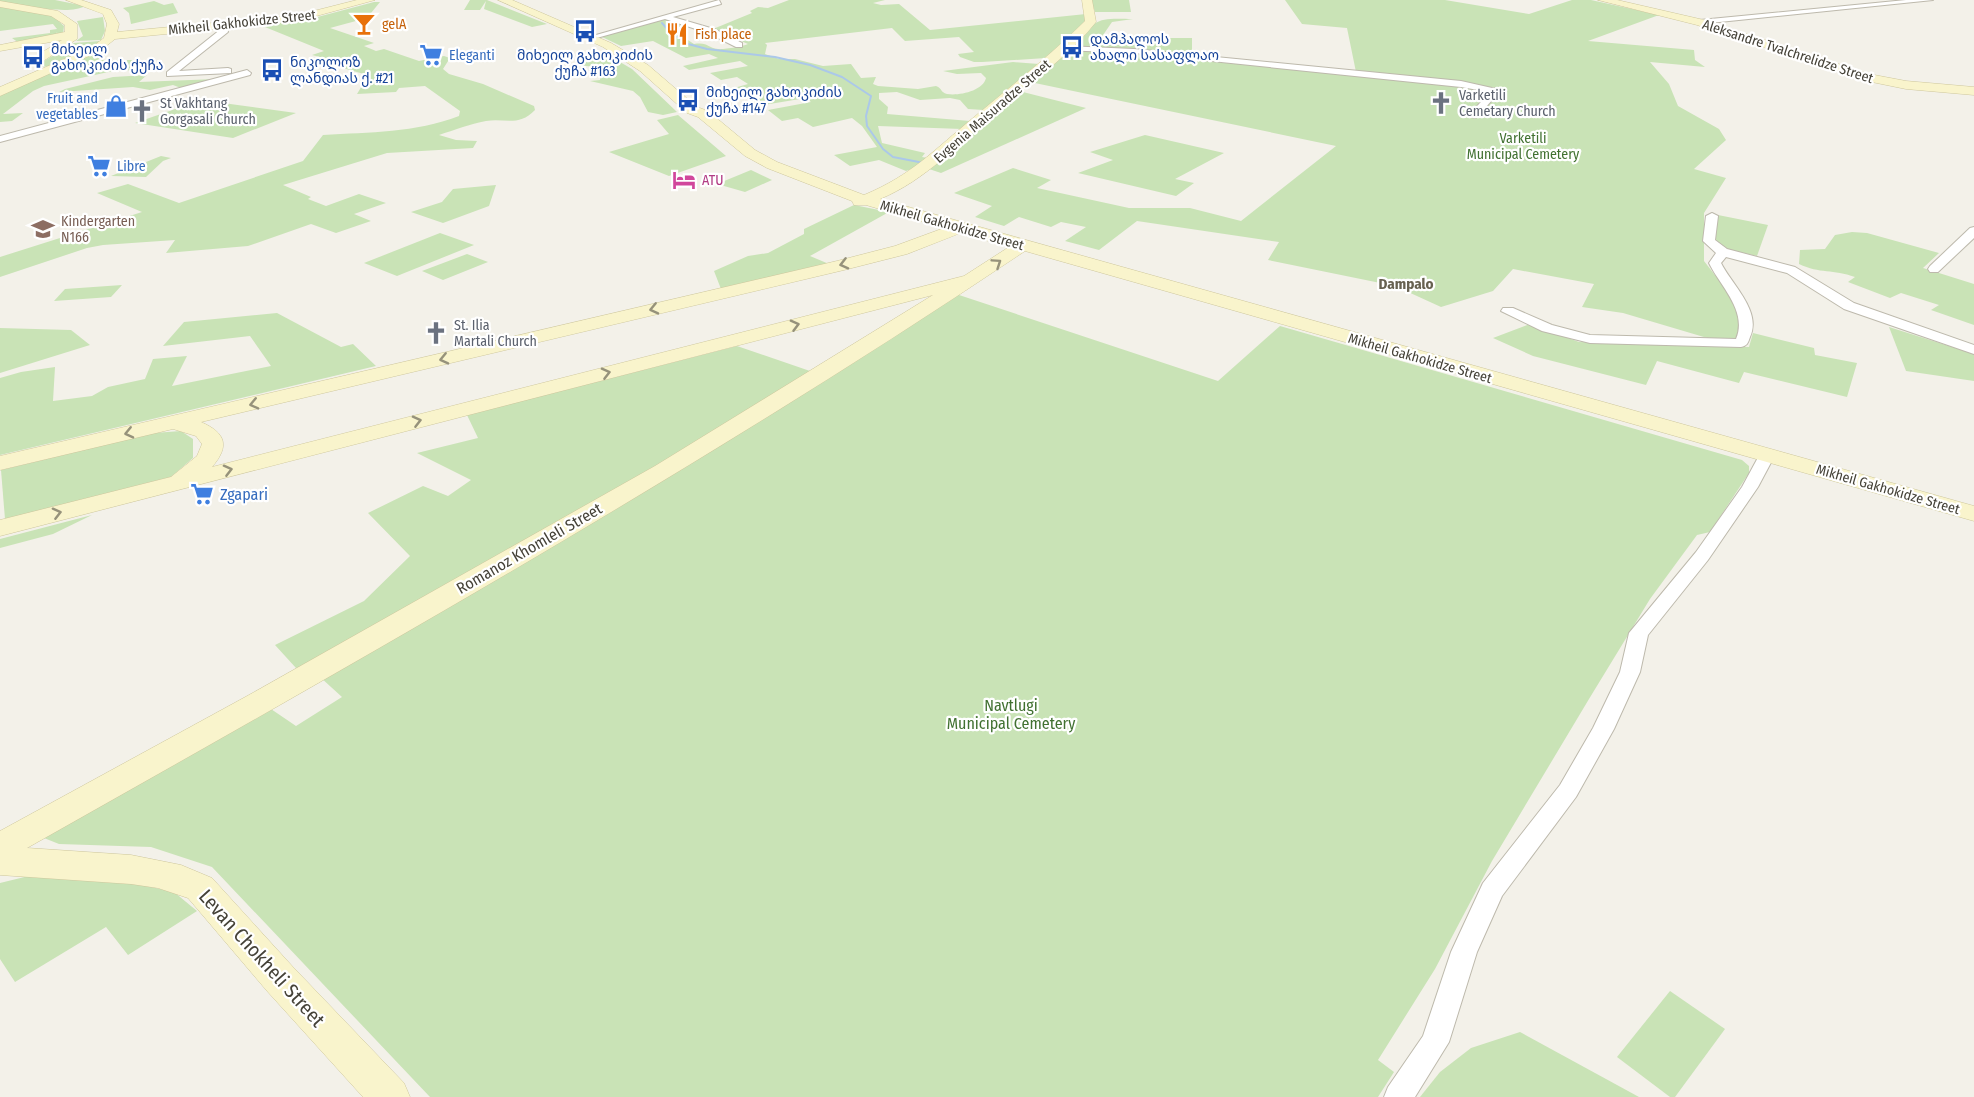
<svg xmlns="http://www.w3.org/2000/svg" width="1974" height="1097" font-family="'Fira Sans Condensed','Noto Sans Georgian',sans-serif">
<rect width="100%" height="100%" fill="#f3f1e9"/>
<g fill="#c9e3b6">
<path d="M0,0H55L85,6C68,16 21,4 0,2Z"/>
<polygon points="470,0 487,0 547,24 532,27 484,9 486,1 480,10 464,10"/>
<path d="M789,0H885L873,3L881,5L899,4L930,30L1086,14L1084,26L1046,58L982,62H974L960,57L958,54L974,52L959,37L905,41L892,28L765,43L767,45L765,54L779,59H795L823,66L851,64L861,78L876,77L873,84L878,86L918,89L936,86C943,89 940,92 947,94C959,96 983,91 986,78L981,73L957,74L943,71L1013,62L1039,64L984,110L968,109L960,100L950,98L920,100L897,92L879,93V99L888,107L887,114L970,121L962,129L878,126L882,143L925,153L922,157L928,158L918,167L906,171L879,160L850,166L834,155L877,147L862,126L852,118L813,127L798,118L782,121L768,110L811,102L806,98L757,106L734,88L748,84L737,77L721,80L710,73L748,66L740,61L689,70L683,66L718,58L709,54L686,58L653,41L621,46L600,36L665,18L672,23L688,27L674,31L694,44C709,42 707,48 718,49C723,50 744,46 748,44L713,29L752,13L750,11L758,7L768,8Z"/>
<polygon points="1091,0 1129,0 1131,12 1095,12"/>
<path d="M1285,0H1445L1529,14L1572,0H1591L1659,15L1588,41L1694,50L1695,60L1705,67L1650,62L1669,84L1678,106L1719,129L1726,140L1694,169L1726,178L1704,213V261L1732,297L1740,317L1739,334L1734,340H1714L1623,313L1582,307L1594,284L1513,269L1493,291L1441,307L1395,286L1268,260L1279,242L1137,221L1099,250L1065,241L1086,227L1061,222L1051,227L1019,217L1004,226L975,217L992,206L954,193L1013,168L1051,180L1037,188L1129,208H1190L1241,221L1336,146L1030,82L1070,51L1115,49L1074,46C1097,18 1096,18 1133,19L1112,22L1101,38H1192V56L1356,72L1347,28L1302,24Z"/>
<polygon points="154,1 164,5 173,3 178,13 131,24 129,13 123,8"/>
<path d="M374,2H380L367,18L330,28L374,43L364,46L376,51L384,49L419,61L444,56L450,58L443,69L449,74L483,84L534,106L535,110C519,127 505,118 486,121C470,124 454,130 439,135L456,140L477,141L473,148L387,153L283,185L311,197L308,199L326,206L359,194L386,203L354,214L371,221L336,233L311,224L248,246L166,253L175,240L103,245L87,248L0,277V257L142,212L97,193L128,184L179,203L303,161L323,135C370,132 415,133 459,116L460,111L425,86L399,88L396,92L357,94L366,79L364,74L332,65L340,62L312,55L324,51L260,25L310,19Z"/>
<polygon points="0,6 43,13 54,17 64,26 63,34 57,35 56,32 56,35 19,43 12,38 50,33 50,30 57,29 53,24 0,31"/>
<polygon points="103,17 105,31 101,40 76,41 83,36 77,21"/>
<path d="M100,41C85,54 54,69 34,67L74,43Z"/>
<polygon points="91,55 105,55 98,60 147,60 136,70 113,71 44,86 33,91 3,114 23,113 12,121 0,122 0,95"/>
<polygon points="613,58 632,69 677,112 663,115 648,112 640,97 633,91 590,81 600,80 600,68 580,65 580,60"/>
<polygon points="147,75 139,82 217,79 181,88 173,85 150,90 133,87 59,92 65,89 113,77"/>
<polygon points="1019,91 1086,108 941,173 929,169"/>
<polygon points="201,100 296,113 233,138 135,123"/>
<polygon points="678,115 726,156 669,176 609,152 669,134 657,120"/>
<polygon points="1145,135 1224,153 1175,179 1194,183 1176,196 1078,173 1113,160 1090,152"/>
<polygon points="161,156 171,158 163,161 146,177 111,176"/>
<polygon points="751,170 772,180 745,192 717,184"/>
<polygon points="496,185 489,206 443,223 411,212 442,202 453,189"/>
<polygon points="854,205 889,212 810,256 829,264 721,289 714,271 748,256 768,253 804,234 804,229"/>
<polygon points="1718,215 1768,225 1757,256 1726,249 1715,242"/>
<path d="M1852,232L1867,233L1939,253L1923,268L1974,284V325L1931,310L1939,305L1901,293L1890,298L1848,282L1855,277C1833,269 1820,274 1799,264L1800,250L1825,249L1835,235Z"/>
<polygon points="440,233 474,245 397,276 364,263"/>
<polygon points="467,254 488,262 443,280 422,271"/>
<polygon points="122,285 111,297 54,301 65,289"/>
<polygon points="956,294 1218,381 1280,326 1742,460 1749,466 1749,473 1710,532 1697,535 1650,599 1589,699 1492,861 1435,969 1378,1060 1394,1072 1378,1097 430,1097 212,867 151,847 59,844 44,838 268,707 296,726 342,697 320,677"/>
<polygon points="277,313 341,347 353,344 376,366 0,455 0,378 21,372 55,367 53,401 92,396 108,387 145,379 153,359 187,356 172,386 271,366 250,336 163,346 184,322"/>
<polygon points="1530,324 1579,342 1749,347 1753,333 1814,348 1815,355 1857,363 1847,397 1744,372 1739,383 1657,361 1646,385 1533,356 1493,338"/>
<polygon points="1889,327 1974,354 1974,381 1906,371"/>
<polygon points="0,328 71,330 90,345 0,373"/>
<polygon points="737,346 810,371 697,442 309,666 296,668 275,645 364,601 410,556 368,513 423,486 448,496 471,480 417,453 478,438 467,415"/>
<polygon points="181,431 193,439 193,458 171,477 5,519 1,470 154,433"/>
<polygon points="92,515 53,534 0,548 0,539"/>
<polygon points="49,871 91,874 174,892 197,911 128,955 106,927 15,982 0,959 0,883"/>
<polygon points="1670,991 1725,1029 1675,1097 1670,1097 1617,1057"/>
<polygon points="1520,1032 1639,1097 1420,1097 1440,1072 1471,1048"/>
</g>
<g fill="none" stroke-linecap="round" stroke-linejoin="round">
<polyline stroke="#abc8e9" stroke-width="2" points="662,23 670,32 688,44 707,49 775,57 810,65 842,77 871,96 866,116 867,126 883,149 893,157 924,163"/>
<g stroke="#bdb9ac" stroke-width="2">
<g id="street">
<polygon points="719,0 721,4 673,17 714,29 742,43 742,47 736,47 708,33 665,19 593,39 589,37"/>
<polygon points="1906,0 1933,0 1700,24 1696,22 1700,20"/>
<polygon points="220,24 226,24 228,32 179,71 228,68 231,69 231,73 167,76 167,72 221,29"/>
<polygon points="1065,46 1134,49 1461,81 1501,90 1477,117 1474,118 1469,115 1490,92 1461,87 1134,53 1062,50 1062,46"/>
<polygon points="247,70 251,73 250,75 0,142 0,136"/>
<path d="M1712,213L1718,216L1715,240L1727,249L1795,267L1854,303L1974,345V354L1844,309L1787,273L1726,257L1721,263C1732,285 1762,311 1750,337C1748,343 1747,346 1741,347L1590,343L1542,331L1501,311L1503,308H1513L1552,325L1590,335L1736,339C1748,311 1720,286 1709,263L1716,253L1703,241L1706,216Z"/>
<polygon points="1974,227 1974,238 1938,272 1930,272 1928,269 1930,266 1970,228"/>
<polygon points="1767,450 1775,455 1758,487 1708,560 1648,635 1640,672 1614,729 1576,797 1502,896 1477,952 1449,1042 1415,1097 1384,1097 1388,1087 1423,1036 1451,952 1483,883 1560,785 1593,728 1620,672 1629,633 1696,552 1742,487 1761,452"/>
</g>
</g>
<g stroke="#cec79d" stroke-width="1">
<g id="secondary">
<polygon points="66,0 81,0 111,10 119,24 117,32 298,15 357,0 375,0 298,21 115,39 100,51 0,96 0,87 92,47 104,38 107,24 103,14"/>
<path d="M498,0H512L611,43L648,65L697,107L708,111L755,150L777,162L864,195C912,175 934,150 973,118C1011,86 1050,56 1085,21L1082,0H1092L1096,22C1069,56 1030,83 997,111C959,143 926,180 880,199L1974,506V521L1025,251C703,467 364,658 27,848L131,855L181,865L212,878L293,967L404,1083L410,1097H363L267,991L188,898L158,888L131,884L0,875V831L249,695L655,466L933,295L0,536V520L171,477L197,456L202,444L196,436L173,429L0,470V456L837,261L895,246L944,228L866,205H854L852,201L767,168L745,156L698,117L687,113L640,71L603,47ZM961,233L1009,247L964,276L212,467C230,446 226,433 201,422L844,270L907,254Z"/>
<polygon points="1598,0 1617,0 1704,20 1869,74 1906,81 1974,87 1974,95 1906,89 1862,80 1697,25"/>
<polygon points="0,1 58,11 77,24 77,39 37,65 33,64 33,58 62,40 0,51 0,45 65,32 65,25 51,16 0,7"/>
</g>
</g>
<use href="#street" fill="#fff" fill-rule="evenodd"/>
<use href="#secondary" fill="#f9f4cc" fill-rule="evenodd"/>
</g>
<defs><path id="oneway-chevron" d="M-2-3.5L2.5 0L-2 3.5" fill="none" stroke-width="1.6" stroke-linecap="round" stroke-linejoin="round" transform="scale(1.5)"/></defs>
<g stroke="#96927b">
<use href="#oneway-chevron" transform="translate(997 263) rotate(-34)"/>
<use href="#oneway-chevron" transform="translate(844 264) rotate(166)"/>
<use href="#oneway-chevron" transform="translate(654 309) rotate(167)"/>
<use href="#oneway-chevron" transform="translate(795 325) rotate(-15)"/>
<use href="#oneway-chevron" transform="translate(444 359) rotate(167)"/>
<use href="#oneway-chevron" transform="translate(606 373) rotate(-14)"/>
<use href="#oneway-chevron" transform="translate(254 404) rotate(167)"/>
<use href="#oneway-chevron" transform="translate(417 421) rotate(-14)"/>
<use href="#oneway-chevron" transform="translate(129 433) rotate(167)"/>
<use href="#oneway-chevron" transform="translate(228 470) rotate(-14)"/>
<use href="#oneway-chevron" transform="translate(57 513) rotate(-14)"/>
</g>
<defs>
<g id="bar-bare" transform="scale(1.8)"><path d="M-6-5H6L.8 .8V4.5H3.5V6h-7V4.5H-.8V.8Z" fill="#e8710a" stroke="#fff" stroke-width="2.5" paint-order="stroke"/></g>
<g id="bus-bare" transform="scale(1.8)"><path d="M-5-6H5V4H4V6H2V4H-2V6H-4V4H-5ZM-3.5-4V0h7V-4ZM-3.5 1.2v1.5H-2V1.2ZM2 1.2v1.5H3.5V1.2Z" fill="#1a4fb4" stroke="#fff" stroke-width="2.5" paint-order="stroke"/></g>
<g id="restaurant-bare" transform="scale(1.8)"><path d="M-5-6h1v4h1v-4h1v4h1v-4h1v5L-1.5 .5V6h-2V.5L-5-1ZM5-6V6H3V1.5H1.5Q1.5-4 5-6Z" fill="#e8710a" stroke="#fff" stroke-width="2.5" paint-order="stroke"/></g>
<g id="supermarket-bare" transform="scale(1.8)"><path d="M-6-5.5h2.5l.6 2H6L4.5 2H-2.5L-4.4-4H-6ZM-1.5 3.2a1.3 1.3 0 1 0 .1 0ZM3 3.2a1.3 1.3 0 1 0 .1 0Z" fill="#3f7fe0" stroke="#fff" stroke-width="2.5" paint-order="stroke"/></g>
<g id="church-bare" transform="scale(1.8)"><path d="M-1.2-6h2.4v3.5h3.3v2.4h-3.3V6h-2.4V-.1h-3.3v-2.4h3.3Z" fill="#6b7280" stroke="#fff" stroke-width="2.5" paint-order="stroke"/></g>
<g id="shop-bare" transform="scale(1.8)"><path d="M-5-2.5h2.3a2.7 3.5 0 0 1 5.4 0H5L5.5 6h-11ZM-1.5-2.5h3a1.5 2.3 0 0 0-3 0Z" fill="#3f7fe0" stroke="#fff" stroke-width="2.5" paint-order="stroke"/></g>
<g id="hotel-bare" transform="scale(1.8)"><path d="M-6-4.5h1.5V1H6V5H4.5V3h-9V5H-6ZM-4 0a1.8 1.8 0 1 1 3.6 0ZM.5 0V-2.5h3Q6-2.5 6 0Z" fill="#d1479c" stroke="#fff" stroke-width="2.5" paint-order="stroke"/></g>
<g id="school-bare" transform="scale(1.8)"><path d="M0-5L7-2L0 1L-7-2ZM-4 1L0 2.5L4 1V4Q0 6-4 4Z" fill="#8d6e63" stroke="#fff" stroke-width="2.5" paint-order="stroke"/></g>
</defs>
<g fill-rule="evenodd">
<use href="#bar-bare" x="364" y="24"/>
<use href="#bus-bare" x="585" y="31"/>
<use href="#restaurant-bare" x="677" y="34"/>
<use href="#bus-bare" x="1072" y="47"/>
<use href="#supermarket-bare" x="431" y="55"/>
<use href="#bus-bare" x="33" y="57"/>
<use href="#bus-bare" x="272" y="70"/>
<use href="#bus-bare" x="688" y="100"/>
<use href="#church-bare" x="1441" y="103"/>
<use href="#shop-bare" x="116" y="106"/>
<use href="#church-bare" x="142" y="111"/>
<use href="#supermarket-bare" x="99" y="166"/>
<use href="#hotel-bare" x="684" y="180"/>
<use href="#school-bare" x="43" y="229"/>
<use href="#church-bare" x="436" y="333"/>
<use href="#supermarket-bare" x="202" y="494"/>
</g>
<g text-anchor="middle" stroke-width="4.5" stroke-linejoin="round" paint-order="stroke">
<g font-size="14" fill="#454238" stroke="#fff">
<text transform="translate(242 22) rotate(-6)" y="5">Mikheil Gakhokidze Street</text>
<text transform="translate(1788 51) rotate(18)" y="5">Aleksandre Tvalchrelidze Street</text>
<text transform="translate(992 111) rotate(-41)" y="5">Evgenia Maisuradze Street</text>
<text transform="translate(952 225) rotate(16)" y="5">Mikheil Gakhokidze Street</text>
<text transform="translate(1420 358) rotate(16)" y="5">Mikheil Gakhokidze Street</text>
<text transform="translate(1888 489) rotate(16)" y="5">Mikheil Gakhokidze Street</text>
</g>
<g font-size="14" fill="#c56008" stroke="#fff" text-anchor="start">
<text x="382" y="29">gelA</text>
<text x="695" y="39">Fish place</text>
</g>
<g font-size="14" fill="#164399" stroke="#fff" text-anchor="start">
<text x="1090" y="44">დამპალოს<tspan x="1090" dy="16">ახალი სასაფლაო</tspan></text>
<text x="51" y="54">მიხეილ<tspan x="51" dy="16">გახოკიძის ქუჩა</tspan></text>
<text x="585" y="60" text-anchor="middle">მიხეილ გახოკიძის<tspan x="585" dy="16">ქუჩა #163</tspan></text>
<text x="290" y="67">ნიკოლოზ<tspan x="290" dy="16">ლანდიას ქ. #21</tspan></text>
<text x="706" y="97">მიხეილ გახოკიძის<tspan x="706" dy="16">ქუჩა #147</tspan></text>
</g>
<g font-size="14" fill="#366cbe" stroke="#fff" text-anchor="start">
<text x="449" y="60">Eleganti</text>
<text x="98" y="103" text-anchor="end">Fruit and<tspan x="98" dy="16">vegetables</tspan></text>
<text x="117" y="171">Libre</text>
</g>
<g font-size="14" fill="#5b616d" stroke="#fff" text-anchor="start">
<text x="1459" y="100">Varketili<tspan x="1459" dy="16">Cemetary Church</tspan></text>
<text x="160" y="108">St Vakhtang<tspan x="160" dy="16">Gorgasali Church</tspan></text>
<text x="454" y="330">St. Ilia<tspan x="454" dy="16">Martali Church</tspan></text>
</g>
<g font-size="14" fill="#417131" stroke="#fff">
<text x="1523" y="143">Varketili<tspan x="1523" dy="16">Municipal Cemetery</tspan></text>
</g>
<g font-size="14" fill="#b23c85" stroke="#fff" text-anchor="start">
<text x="702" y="185">ATU</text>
</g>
<g font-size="14" fill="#785e54" stroke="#fff" text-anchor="start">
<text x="61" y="226">Kindergarten<tspan x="61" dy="16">N166</tspan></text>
</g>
<g font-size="15" font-weight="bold" fill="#676150" stroke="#fff">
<text x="1406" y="289">Dampalo</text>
</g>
<g font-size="16" fill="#366cbe" stroke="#fff" text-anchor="start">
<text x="220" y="500">Zgapari</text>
</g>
<g font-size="16" fill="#454238" stroke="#fff">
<text transform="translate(529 548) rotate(-30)" y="6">Romanoz Khomleli Street</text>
</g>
<g font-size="16" fill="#417131" stroke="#fff">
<text x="1011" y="711">Navtlugi<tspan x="1011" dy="18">Municipal Cemetery</tspan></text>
</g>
<g font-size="20" fill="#454238" stroke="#fff">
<text transform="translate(262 958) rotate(48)" y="7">Levan Chokheli Street</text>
</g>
</g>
</svg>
